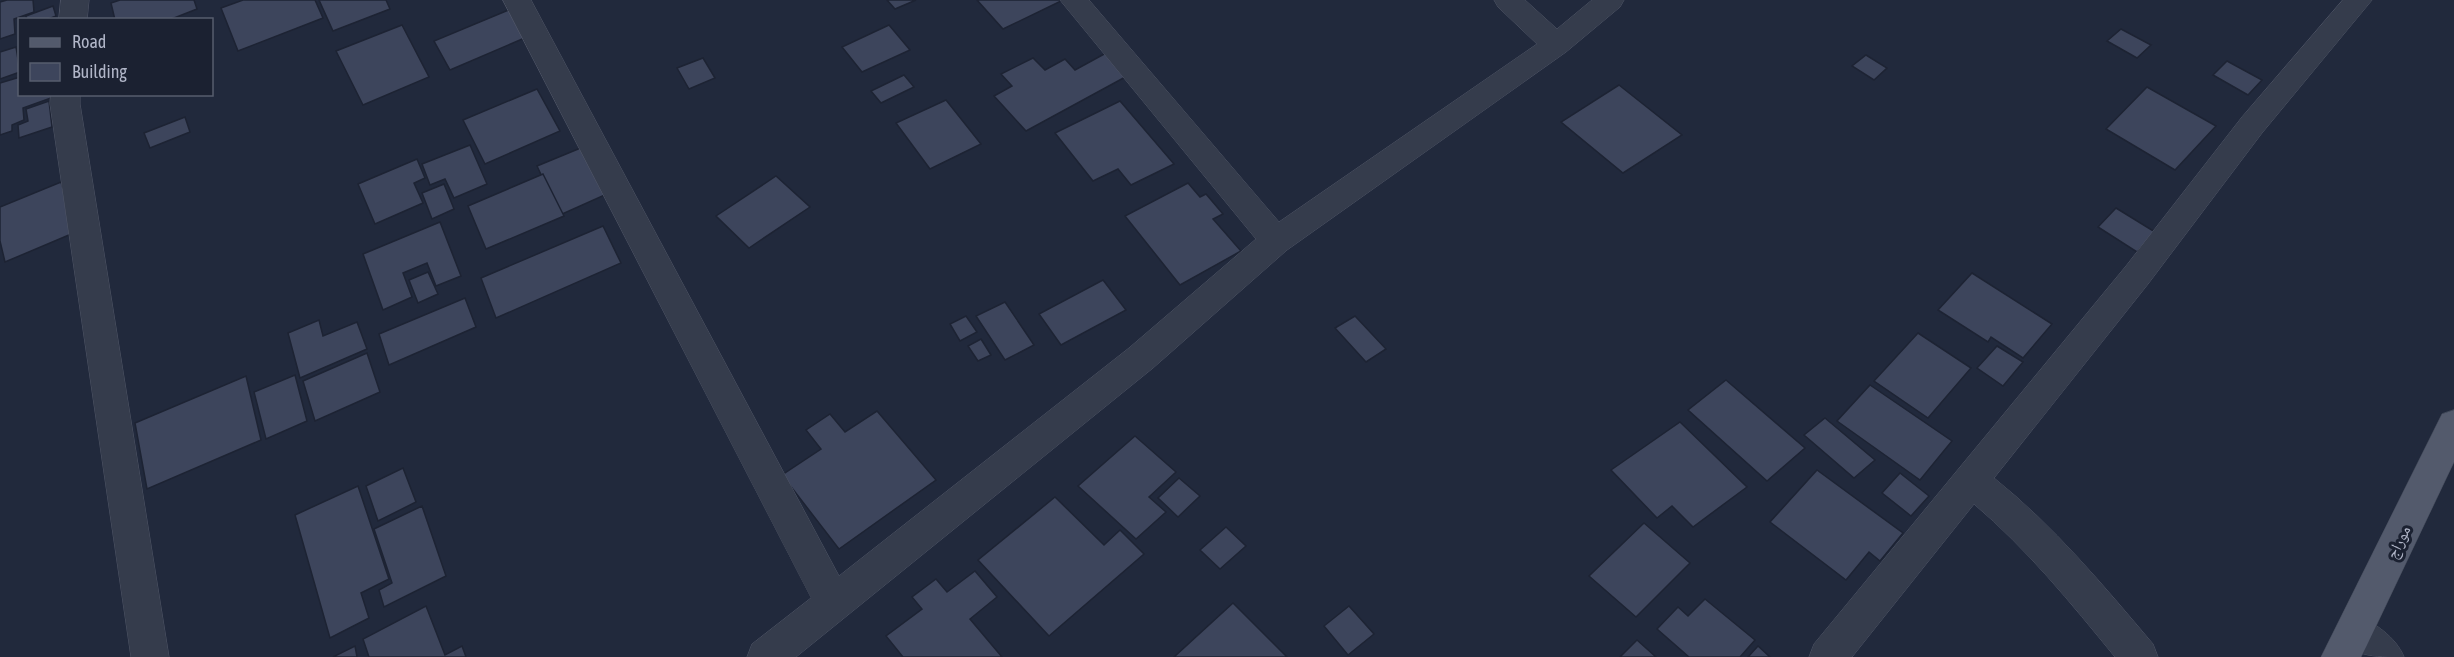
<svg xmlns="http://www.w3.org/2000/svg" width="2454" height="657" font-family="'Asap Condensed','Noto Naskh Arabic',sans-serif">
<rect width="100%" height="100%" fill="#21293c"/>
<g fill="#3d455c" stroke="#1d2333" stroke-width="1.5">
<polygon points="7,0 33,0 34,12 14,19 15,34 0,39 0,2"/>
<polygon points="120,0 194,0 197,9 169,20 115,20 111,3"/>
<polygon points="243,0 315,0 323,18 238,51 221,8"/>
<polygon points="319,0 386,0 390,9 333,31"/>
<polygon points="887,0 916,0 895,9"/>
<polygon points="977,0 1063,0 1003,29"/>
<polygon points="53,6 56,16 46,20 27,20 26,16"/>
<polygon points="511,9 527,37 450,70 434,41"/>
<polygon points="402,25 429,77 363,105 336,51"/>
<polygon points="889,25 910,50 862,72 842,47"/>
<polygon points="2121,29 2151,45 2137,58 2107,41"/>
<polygon points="16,47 20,72 0,79 0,52"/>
<polygon points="1106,53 1129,75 1026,131 994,96 1012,86 1001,74 1033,58 1045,70 1065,59 1075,70"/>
<polygon points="1866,55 1887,68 1874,80 1852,66"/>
<polygon points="703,58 715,78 689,89 677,68"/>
<polygon points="2227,61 2262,80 2248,95 2213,75"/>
<polygon points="904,75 914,87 881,103 871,91"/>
<polygon points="20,77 20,94 51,94 51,98 23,108 24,120 12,125 12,131 0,135 0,83"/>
<polygon points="1619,85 1682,135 1623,173 1561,122"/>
<polygon points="2147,87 2216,126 2175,170 2106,129"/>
<polygon points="537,89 560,131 485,164 463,120"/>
<polygon points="946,100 981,144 930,169 896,123"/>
<polygon points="49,101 52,127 19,138 18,125 28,121 26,109"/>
<polygon points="1120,101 1174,164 1131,185 1118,169 1093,181 1055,133"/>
<polygon points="185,117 190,132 150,148 144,133"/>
<polygon points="470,145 487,184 454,198 445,179 430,185 422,164"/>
<polygon points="583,147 607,194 560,215 537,166"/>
<polygon points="417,159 425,178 414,183 423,203 375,224 358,184"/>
<polygon points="543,174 564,216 486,249 468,206"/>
<polygon points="776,176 810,207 749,248 716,216"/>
<polygon points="61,182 76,232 5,262 0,241 0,207"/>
<polygon points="1188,183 1200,197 1206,194 1223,214 1213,219 1241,251 1180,285 1125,216"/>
<polygon points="444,184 454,209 432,219 422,193"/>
<polygon points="2116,208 2155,232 2137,252 2098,227"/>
<polygon points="440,222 461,276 436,286 427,263 403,273 412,297 383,310 363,254"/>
<polygon points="603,226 621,263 496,318 481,278"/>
<polygon points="428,272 438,294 418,303 409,280"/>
<polygon points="1972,273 2052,324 2023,358 1991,337 1988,342 1938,310"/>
<polygon points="1103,280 1126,310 1061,345 1039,314"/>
<polygon points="465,298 476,327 389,365 379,334"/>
<polygon points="1005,302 1034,345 1005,360 976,316"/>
<polygon points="966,316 977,332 960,341 950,324"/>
<polygon points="1355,316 1386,349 1366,362 1335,328"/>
<polygon points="319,320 323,336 357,322 367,349 300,378 288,333"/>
<polygon points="1918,333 1971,368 1928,418 1874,381"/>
<polygon points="981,339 991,355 978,361 968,346"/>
<polygon points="1997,346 2023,362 2003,386 1977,368"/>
<polygon points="367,353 380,392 315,421 303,381"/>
<polygon points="295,375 307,421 266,439 254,392"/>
<polygon points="246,376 261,440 147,489 135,423"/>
<polygon points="1726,380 1805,448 1767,481 1688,410"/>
<polygon points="1870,385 1952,441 1920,480 1837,421"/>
<polygon points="877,411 936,480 839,549 782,475 821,449 806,430 830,414 845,432"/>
<polygon points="1825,418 1875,460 1854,478 1804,435"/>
<polygon points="1680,422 1747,487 1693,527 1672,506 1657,518 1611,470"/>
<polygon points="1135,436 1176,472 1149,497 1166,512 1136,539 1078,486"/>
<polygon points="403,468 416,502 378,521 366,486"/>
<polygon points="1817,470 1903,533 1880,561 1869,552 1846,580 1770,522"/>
<polygon points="1900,473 1929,496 1911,516 1882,493"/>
<polygon points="1179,478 1200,496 1178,517 1158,498"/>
<polygon points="358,486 389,579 361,593 369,618 330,638 295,515"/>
<polygon points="1055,497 1104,545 1120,530 1144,554 1049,636 978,560"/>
<polygon points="422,506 446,576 384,607 379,590 392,583 374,529"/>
<polygon points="1644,523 1690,563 1636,617 1589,576"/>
<polygon points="1226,527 1246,546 1220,569 1200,550"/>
<polygon points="975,571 997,597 970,619 1002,657 903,657 886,636 922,609 912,597 936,579 947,592"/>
<polygon points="1705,599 1755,640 1740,657 1689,657 1657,629 1678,607 1688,616"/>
<polygon points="1233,603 1287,657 1174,657"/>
<polygon points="426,606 445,655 462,646 466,657 369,657 363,639"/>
<polygon points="1349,606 1374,634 1348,655 1324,626"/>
<polygon points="1637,640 1656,657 1620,657"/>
<polygon points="355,646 357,657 333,657"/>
<polygon points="1758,646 1770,657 1748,657"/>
</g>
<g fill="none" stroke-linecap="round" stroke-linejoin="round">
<g stroke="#505667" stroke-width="1">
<g id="minor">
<polygon points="61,0 89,0 87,20 59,20"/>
<polygon points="503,0 531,0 839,576 1129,348 1256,239 1060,0 1089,0 1279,222 1537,44 1498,7 1494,0 1525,0 1557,29 1592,0 1624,0 1620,7 1566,52 1287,250 1153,368 796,657 747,657 752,644 811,598"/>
<path d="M2343,0H2372L2262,133L2148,284L1994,478C2054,526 2103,585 2153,644L2158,657H2115C2071,603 2027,549 1974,504L1852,657H1809L1814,644L2126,266L2242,117Z"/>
<polygon points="51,94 80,94 80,104 169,657 131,657 50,104"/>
<path d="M2354,614C2374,622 2396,637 2404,657C2373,657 2350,657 2335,632L2341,619Z"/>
</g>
</g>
<g stroke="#3e4555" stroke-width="1">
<polygon id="major" points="2454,410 2454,462 2367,645 2361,657 2321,657 2442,414"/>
</g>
<use href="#minor" fill="#353c4c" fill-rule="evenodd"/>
<use href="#major" fill="#535a6c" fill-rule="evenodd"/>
</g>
<g text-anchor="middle" stroke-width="6" stroke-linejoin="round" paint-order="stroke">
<g font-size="16" fill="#b1b6c8" stroke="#1b2131">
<text transform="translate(2398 542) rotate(-64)" y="6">موراج</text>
</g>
</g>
<rect x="18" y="18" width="195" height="78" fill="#1b2131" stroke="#575d6d" stroke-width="1.5"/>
<rect x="30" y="38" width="30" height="9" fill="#535a6c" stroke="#575d6d" stroke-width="1.5"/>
<text x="72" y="48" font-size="18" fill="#b1b6c8">Road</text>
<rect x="30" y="63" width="30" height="18" fill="#3d455c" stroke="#575d6d" stroke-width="1.5"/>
<text x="72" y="78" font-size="18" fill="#b1b6c8">Building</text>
</svg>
